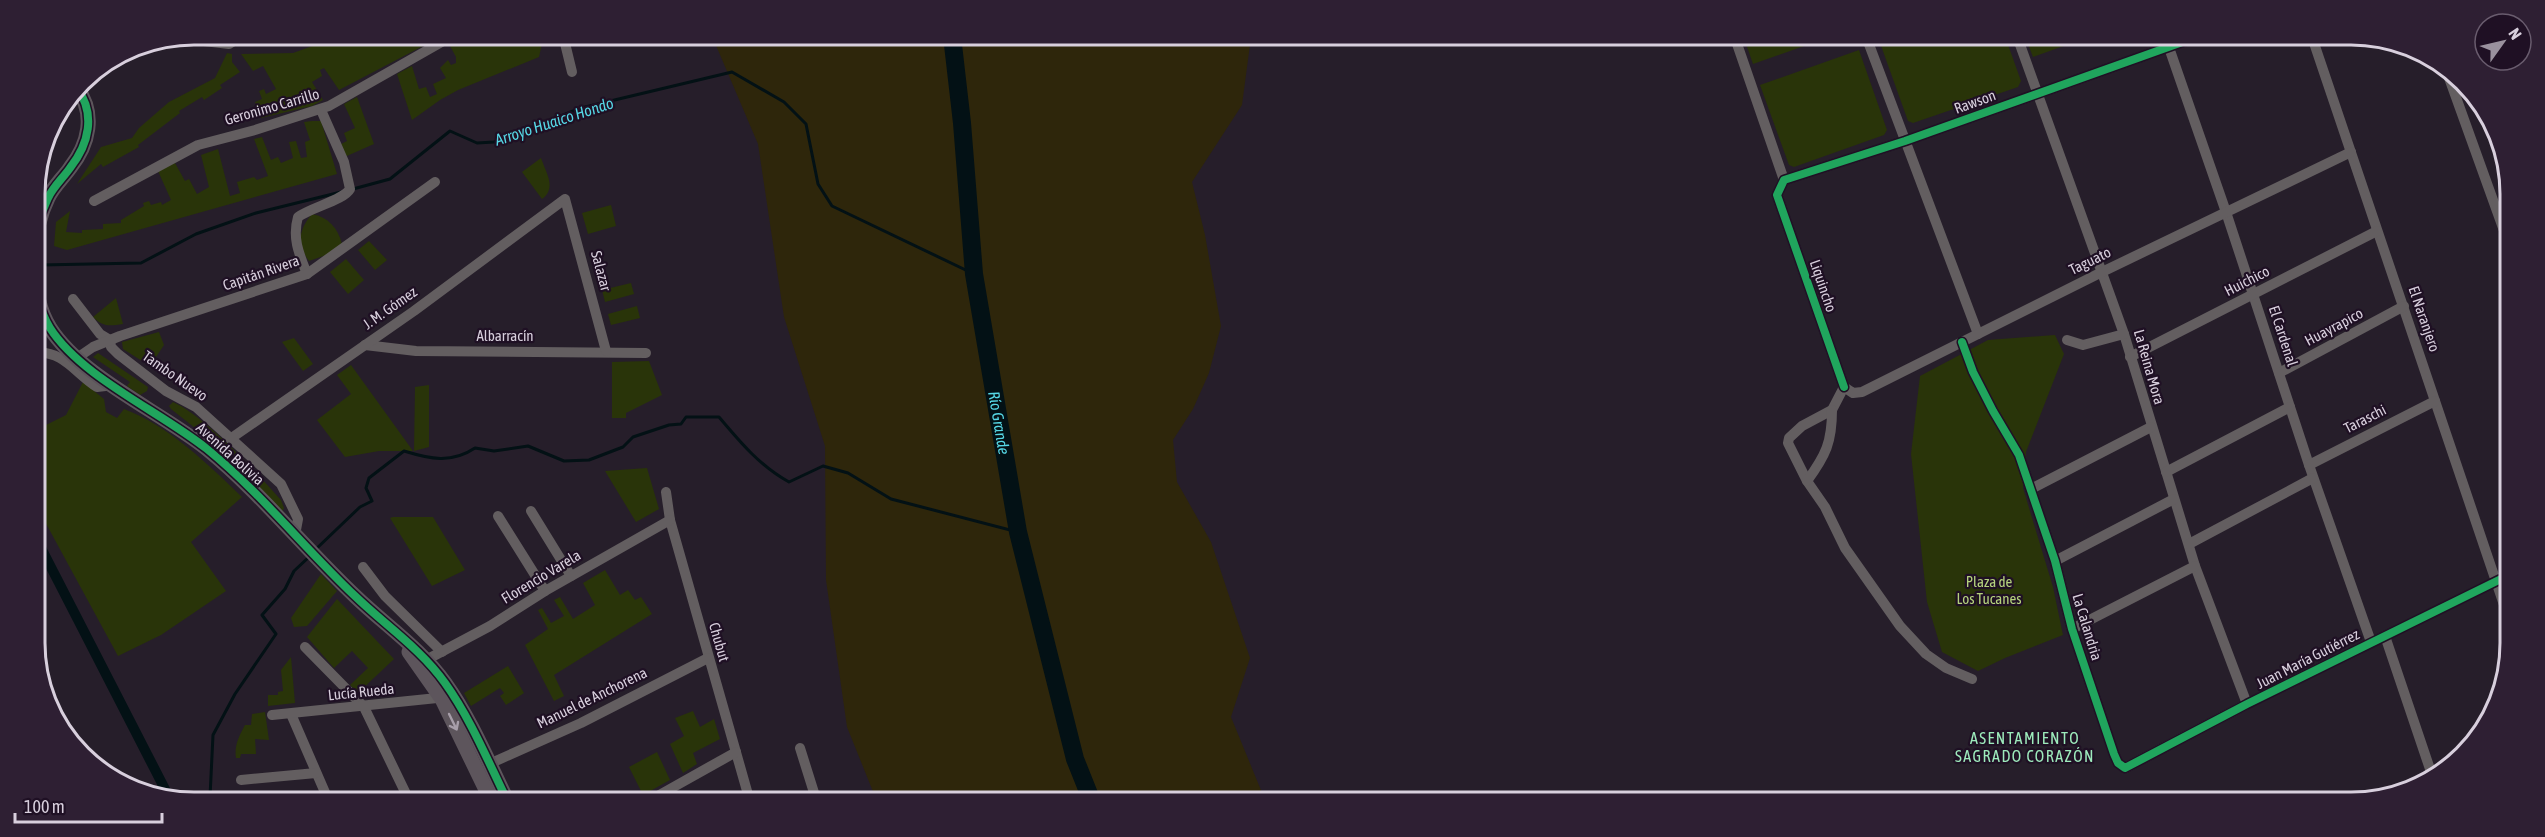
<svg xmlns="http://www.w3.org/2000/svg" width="2545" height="837" font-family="'Asap Condensed',sans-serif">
<rect width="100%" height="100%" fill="#261e2a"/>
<g fill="#293409">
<polygon points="343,35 444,35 339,90 324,68 320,70 322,76 312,82 323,100 312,106 261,118 255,102 262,99 259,91 264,89 266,94 276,89 263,66 253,71 241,54 293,53"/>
<polygon points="478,35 503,35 505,38 509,35 513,41 519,35 544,35 539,57 458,90 440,100 412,120 397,74 412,66 419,89 426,87 430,97 437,94 433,84 446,78 440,68 448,60 451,65 456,63 456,57 450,46 466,37 469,41"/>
<polygon points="1744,38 1824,39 1753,64"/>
<polygon points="1883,39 2006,39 2021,81 2018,87 1913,123 1908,121 1879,40"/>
<polygon points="2026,39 2083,39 2033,57"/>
<polygon points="1859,50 1887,130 1884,135 1794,167 1789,165 1760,85"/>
<polygon points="227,53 232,54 232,62 240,72 220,85 222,88 204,100 202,97 179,111 180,113 138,145 139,147 103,167 101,164 77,184 101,147 132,138 139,128 169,102 215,78"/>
<polygon points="357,97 374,144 340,159 335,147 347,141 344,133 355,128 344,104"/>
<polygon points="312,121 321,121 337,174 67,250 54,246 56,222 70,211 66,232 82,233 82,230 103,229 103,224 121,223 121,220 144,206 143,203 149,201 151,205 161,202 162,205 171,200 158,171 175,163 185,181 189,179 197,194 209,187 201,155 218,149 230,196 240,193 237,182 254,177 257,180 268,176 254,139 262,137 271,160 278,157 281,163 293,158 289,142 296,141 301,158 307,157 305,142 310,140 304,122"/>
<path d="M541,158C546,173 557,188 542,199L522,172Z"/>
<polygon points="611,205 616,226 588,234 582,213"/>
<path d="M312,214C328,217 338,228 342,244L329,254L309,261C296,244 299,229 312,214Z"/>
<polygon points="369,241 387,260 375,270 358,250"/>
<polygon points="346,259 364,280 348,294 330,272"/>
<polygon points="631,283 634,294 605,302 602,290"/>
<path d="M116,298L123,324C109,326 103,327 93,317Z"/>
<polygon points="637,306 640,318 611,325 608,314"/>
<polygon points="159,332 164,345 150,366 123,349 122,342"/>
<polygon points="2055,335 2064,354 2026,452 2023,488 2053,587 2063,635 2005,658 1978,671 1942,652 1927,602 1911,454 1920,376 1988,340"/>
<polygon points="294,338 313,364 303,371 282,342"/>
<polygon points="98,353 148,387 147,391 140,395 127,386 130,382 93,357"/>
<polygon points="649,361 662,395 626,413 626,418 612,418 612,362"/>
<polygon points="351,365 413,451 379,451 345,457 317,420 351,394 337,375"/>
<path d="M83,382L104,399L106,412L117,418L124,409C169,426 208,464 242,497L191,542L226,591L161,635L118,656L37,507L36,430L66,415Z"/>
<polygon points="429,385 429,447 414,451 415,387"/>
<path d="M173,402C205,416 257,473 281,500L284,508L282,512L209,439L171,409L169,406Z"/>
<polygon points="647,468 659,509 636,522 605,471"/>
<polygon points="393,517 433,517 465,570 432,586 390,518"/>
<polygon points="605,570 620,595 628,590 635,600 641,597 652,614 554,675 564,696 554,701 525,645 548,629 538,610 542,608 551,623 564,616 554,600 560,597 573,619 595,605 583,583"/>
<polygon points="321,574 337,591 307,626 294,627 291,618"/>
<polygon points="337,599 394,659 358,693 350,685 368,668 352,651 334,668 307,637"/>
<polygon points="291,657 295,703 268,706 268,695 278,695 278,692 283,691 281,670"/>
<polygon points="508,666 524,693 506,705 500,696 504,693 500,688 471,706 464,693"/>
<polygon points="693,711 700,727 714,719 720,739 693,753 697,764 683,773 670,744 684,736 675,718"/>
<path d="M265,712L269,740L255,739L256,754H241L240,758H236C234,746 239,736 245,725H251L252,714Z"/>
<polygon points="657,752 670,780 643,795 629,767"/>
</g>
<polygon fill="#2e260b" points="712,36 1251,37 1242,105 1192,182 1205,235 1221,326 1209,373 1193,409 1173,440 1177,482 1211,542 1250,658 1231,717 1265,800 876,799 847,727 826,580 825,446 784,317 758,144"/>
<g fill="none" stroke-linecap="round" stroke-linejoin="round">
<g stroke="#031115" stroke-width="3">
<polyline points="353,189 390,179 450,131 477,143 494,142 581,108 732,72 784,102 806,124 818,184 832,206 974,274"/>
<polyline points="40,265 141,263 196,234 256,213 341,192"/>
<path d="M315,550L360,507L372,501L366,488L369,478L404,451C430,459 451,464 475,448L494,451L528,446L564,461L589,460L623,447L633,437L669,425L681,424L686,417H719C740,442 760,466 789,482L823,466L848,473L891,499L1018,532"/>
<polyline points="210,797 213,735 235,694 276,634 262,615 285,589 294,571 309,557"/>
</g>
<polyline stroke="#031115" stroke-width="10" points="37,540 169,797"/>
<path stroke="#031115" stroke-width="18" id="s1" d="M952,36L962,123L974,274L1018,532L1075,759L1091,799"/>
<g stroke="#635e60" stroke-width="10">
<polyline points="563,35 572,72"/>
<polyline points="179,38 229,44 243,35"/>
<polyline points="1735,38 1784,180"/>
<polyline points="1867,39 1978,334"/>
<polyline points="2018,39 2124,334 2195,566 2247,704"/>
<polyline points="2166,39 2226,212 2309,465 2371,642"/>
<polyline points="2313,40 2505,608"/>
<polyline points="2448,75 2507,239"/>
<polyline points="94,201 198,145 255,130 329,106 454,35"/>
<path d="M307,274C299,254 292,238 298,217C312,207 344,200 350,189L344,162L321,110"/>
<polyline points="73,299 100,334 110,340 111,347 118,354 166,391 196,407 281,484 298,519 295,535"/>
<polyline points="2067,340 2083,345 2124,334"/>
<polyline points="1962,342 1973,372 1993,411 2019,455 2055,561 2072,629 2114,754 2118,763 2125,768 2247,704 2505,577"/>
<polyline points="365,345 416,351 646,353"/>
<path d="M36,353C63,350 76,374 97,387L114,385"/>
<polyline points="2130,357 2377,231"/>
<polyline points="77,358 93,347 120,336 307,274 435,182"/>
<polyline points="2279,373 2404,306"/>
<polyline points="1844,387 1777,195 1784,180 1905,141 2188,40"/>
<polyline points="1844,387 1853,393 1862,392 2102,272 2351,152"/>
<polyline points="1844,387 1832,410 1802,426 1789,438 1788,443 1807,481 1825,507 1845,548 1900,626 1926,654 1946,668 1972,679"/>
<polyline points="230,439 414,311 565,199 606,351"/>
<polyline points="2309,465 2435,401"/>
<polyline points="2166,472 2290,407"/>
<path d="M1807,481C1826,455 1832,442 1832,410"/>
<polyline points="2031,489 2151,427"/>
<polyline points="666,492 670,520 749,798"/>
<polyline points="531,511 571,576"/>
<polyline points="498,516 545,591"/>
<polyline points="2189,544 2313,478"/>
<polyline points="2055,561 2174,499"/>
<polyline points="363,567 385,596 442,652"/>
<polyline points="2072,629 2195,566"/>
<polyline points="2385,636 2432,775"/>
<polyline points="305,647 364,707 408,798"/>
<polyline points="426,660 490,626 545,591 670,520"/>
<polyline points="291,714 327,797"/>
<polyline points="272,715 447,697"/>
<polyline points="800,748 816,799"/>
<polyline points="489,764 581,723 708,658"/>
<polyline points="241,780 316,773"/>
<polyline points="654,798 736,752"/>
</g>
<g stroke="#5d555c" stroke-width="15">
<path d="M77,88C96,114 89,144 70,168C63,178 53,187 48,198C30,234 29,294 50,328C81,377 161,412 207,449C261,493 305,549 355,596C385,625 421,649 445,683C470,718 487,759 506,798"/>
<polyline points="409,652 442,699 490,798"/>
</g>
<g stroke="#1f1024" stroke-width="11">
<g id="cycleway">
<path d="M77,88C96,114 89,144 70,168C63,178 53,187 48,198C30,234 29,294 50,328C81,377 161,412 207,449C261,493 305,549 355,596C385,625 421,649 445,683C470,718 487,759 506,798"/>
<polyline points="1962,342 1973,372 1993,411 2019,455 2055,561 2072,629 2114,754 2118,763 2125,768 2247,704 2505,577"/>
<polyline points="1844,387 1777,195 1784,180 1905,141 2188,40"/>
</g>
</g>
<use href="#cycleway" stroke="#20a55d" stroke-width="8"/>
</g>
<defs><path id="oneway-shaft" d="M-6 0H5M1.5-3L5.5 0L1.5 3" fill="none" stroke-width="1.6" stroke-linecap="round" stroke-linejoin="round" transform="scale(1.5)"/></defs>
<use stroke="#a79ea9" href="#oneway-shaft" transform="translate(453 722) rotate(64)"/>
<g text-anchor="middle" stroke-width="4.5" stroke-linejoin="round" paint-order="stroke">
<g font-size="15" fill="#d8cfdd" stroke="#1f1024">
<text transform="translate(1975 102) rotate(-20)" y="5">Rawson</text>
<text transform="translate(272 107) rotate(-16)" y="5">Geronimo Carrillo</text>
<text transform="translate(2090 261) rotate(-26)" y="5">Taguato</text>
<text transform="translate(601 271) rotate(75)" y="5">Salazar</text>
<text transform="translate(261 273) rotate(-19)" y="5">Capitán Rivera</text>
<text transform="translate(2247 281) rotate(-27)" y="5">Huichico</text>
<text transform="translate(1823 286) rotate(71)" y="5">Liquincho</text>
<text transform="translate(390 308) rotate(-35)" y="5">J. M. Gómez</text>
<text transform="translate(2424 319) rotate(71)" y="5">El Naranjero</text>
<text transform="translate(2334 327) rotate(-28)" y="5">Huayrapico</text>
<text x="505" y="341">Albarracín</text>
<text transform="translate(2283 336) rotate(72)" y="5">El Cardenal</text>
<text transform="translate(2149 367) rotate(74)" y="5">La Reina Mora</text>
<text transform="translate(175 376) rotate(35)" y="5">Tambo Nuevo</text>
<text transform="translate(2365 419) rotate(-27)" y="5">Taraschi</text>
<text transform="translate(230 454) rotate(42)" y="5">Avenida Bolivia</text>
<text transform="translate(541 577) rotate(-31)" y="5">Florencio Varela</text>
<text transform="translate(2087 627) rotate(73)" y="5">La Calandria</text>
<text transform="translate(719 642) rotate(74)" y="5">Chubut</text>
<text transform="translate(2308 659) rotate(-27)" y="5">Juan María Gutiérrez</text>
<text transform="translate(361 692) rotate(-6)" y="5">Lucía Rueda</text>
<text transform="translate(592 698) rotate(-26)" y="5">Manuel de Anchorena</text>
</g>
<g font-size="15" fill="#b5d27e" stroke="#1f1024">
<text x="1989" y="587">Plaza de<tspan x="1989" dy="17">Los Tucanes</tspan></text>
</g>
<g font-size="16" font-style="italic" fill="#56d7e5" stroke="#1f1024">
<text transform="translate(554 121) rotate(-18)" y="6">Arroyo Huaico Hondo</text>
<text dy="6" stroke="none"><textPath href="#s1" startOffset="390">Río Grande</textPath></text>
</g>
<g font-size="16" letter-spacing="1.5" fill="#9deabc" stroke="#1f1024">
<text x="2025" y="744">ASENTAMIENTO<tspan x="2025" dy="18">SAGRADO CORAZÓN</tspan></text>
</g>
</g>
<path d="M0 0H2545V837H0ZM194 45H2351A149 149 0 0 1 2500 194V643A149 149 0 0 1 2351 792H194A149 149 0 0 1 45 643V194A149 149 0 0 1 194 45Z" fill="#2e1f33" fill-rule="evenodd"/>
<path fill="none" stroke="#d8cfdd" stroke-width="3" d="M194 45H2351A149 149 0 0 1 2500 194V643A149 149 0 0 1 2351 792H194A149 149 0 0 1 45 643V194A149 149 0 0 1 194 45Z"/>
<g transform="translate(2503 42) rotate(56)"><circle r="28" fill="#1f1024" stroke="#695c6e" stroke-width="1.5"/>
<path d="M0-4.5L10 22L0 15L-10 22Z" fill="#9a919e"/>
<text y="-9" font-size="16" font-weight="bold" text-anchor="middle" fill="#d8cfdd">N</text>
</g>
<path d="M15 813v9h147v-9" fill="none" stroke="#d8cfdd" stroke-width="3"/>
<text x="24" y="813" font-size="18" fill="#d8cfdd" stroke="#1f1024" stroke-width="4.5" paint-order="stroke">100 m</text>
</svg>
